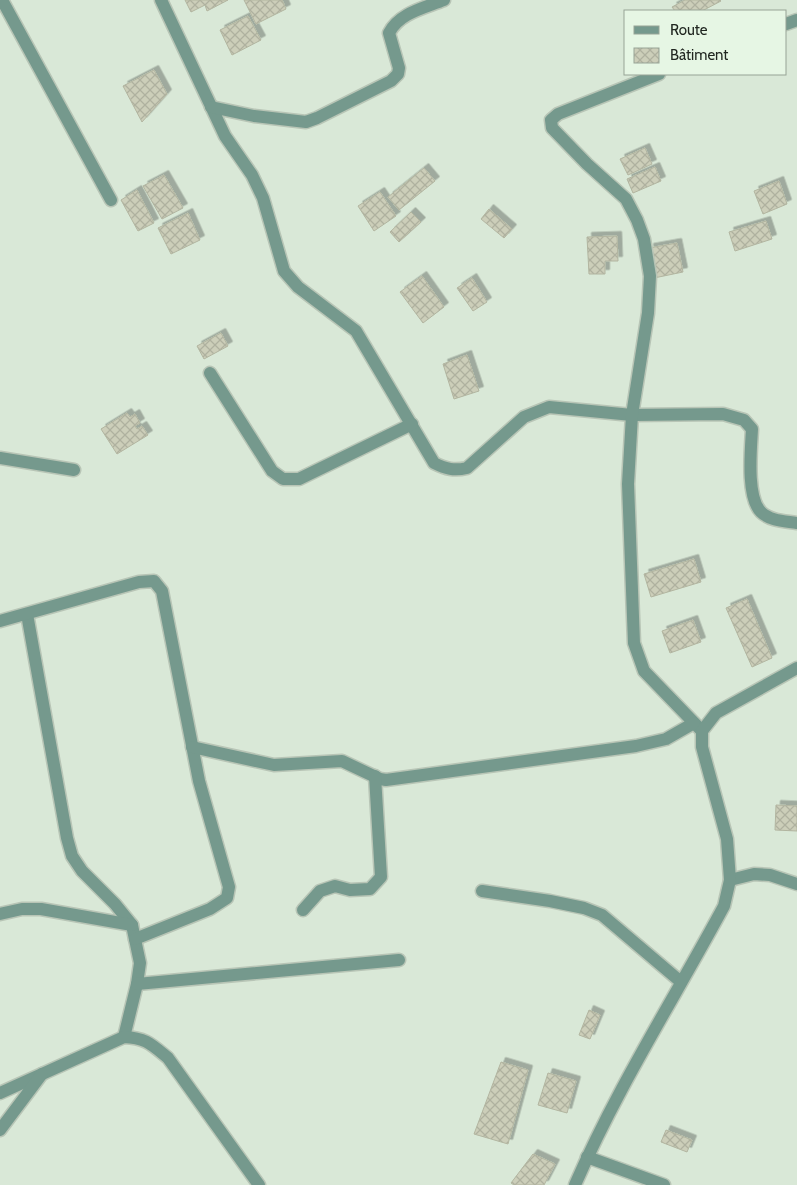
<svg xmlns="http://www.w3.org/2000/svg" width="797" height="1185" font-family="Cabin,sans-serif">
<defs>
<pattern id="building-cross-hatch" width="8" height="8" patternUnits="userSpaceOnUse" patternTransform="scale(1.25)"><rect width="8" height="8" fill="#ccceb9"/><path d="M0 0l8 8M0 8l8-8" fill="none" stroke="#afb19f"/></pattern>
<filter id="shadow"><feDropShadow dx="4.5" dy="-4.5" stdDeviation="0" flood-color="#0004"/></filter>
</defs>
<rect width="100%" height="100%" fill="#d9e8d7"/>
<g fill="url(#building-cross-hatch)" stroke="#b2b5a0" filter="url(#shadow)">
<polygon points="185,0 228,0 207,11 205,5 191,12"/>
<polygon points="244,0 282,0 286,9 256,24"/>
<polygon points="685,0 720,0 721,1 702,11 675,11 672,7"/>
<polygon points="248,16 261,40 232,55 220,30"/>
<polygon points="154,70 167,94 142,122 123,86"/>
<polygon points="645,148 652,164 628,175 620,159"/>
<polygon points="655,167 661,181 633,193 627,179"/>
<polygon points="424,168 435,181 399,210 388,197"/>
<polygon points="164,175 183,208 162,219 143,186"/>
<polygon points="779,181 787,204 763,214 754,191"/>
<polygon points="137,190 154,223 138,231 121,200"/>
<polygon points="380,192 396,216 374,231 358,206"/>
<polygon points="489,209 512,229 504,238 481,219"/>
<polygon points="411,212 421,222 399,242 390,232"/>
<polygon points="188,213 200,240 171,254 158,228"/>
<polygon points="766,221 772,239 735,251 729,232"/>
<polygon points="617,236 618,261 605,261 605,274 589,274 587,237"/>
<polygon points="677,243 683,272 654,278 649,248"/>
<polygon points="422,276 444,307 423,323 400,292"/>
<polygon points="472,278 487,302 473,311 457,288"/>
<polygon points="221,333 228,346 204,359 197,346"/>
<polygon points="467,355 479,391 454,399 443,364"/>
<polygon points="127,413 130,417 135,414 140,423 135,426 137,429 142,426 148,435 117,454 101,429"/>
<polygon points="694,559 701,582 651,597 644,574"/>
<polygon points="747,599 772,658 752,667 726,608"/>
<polygon points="693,620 701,642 670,653 662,631"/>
<polygon points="776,805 797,806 797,831 775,830"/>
<polygon points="589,1010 600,1015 590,1039 579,1035"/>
<polygon points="501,1062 528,1070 508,1144 474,1134"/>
<polygon points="548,1073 576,1081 567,1113 538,1105"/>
<polygon points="666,1130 692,1140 687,1152 661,1142"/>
<polygon points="533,1154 555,1164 544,1185 514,1185 511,1183"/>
</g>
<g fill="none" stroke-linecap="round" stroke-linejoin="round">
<g stroke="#b8c5b6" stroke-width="15">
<g id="street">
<polyline points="2,0 111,200"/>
<path d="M161,0L225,136L252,175L263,198L284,271L298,287L356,331L434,463C446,469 454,471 467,468L524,417L549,407L632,415L723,414L744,420L752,429C751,449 746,497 761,512C770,521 785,521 797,523"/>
<polyline points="786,24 797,20"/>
<polyline points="659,74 558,114 551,120 552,128 587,164 626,199 637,220 644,239 650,276 648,313 632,415 628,484 634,643 644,671 702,731"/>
<path d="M211,107L254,116L306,122L317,118L391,81L398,74L399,68L389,33C399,13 424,8 444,0"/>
<polyline points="210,373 272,471 283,479 299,479 412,424"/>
<polyline points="0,458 74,470"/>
<polyline points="27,614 67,838 72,856 82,871 115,904 132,925 140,963 137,984 124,1037"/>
<polyline points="0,621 139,582 154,581 162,591 199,781 229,887 227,898 210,909 135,939"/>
<polyline points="192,747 274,765 342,761 380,779 386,780 636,746 666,739 694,723"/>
<polyline points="730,880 754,874 770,875 797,884"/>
<polyline points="482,891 550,901 584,908 602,915 681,982"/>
<polyline points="303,910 320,891 335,886 350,890 370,889 381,877 375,776"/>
<polyline points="0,914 22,909 41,909 132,925"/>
<polyline points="137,984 399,960"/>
<path d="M0,1093L124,1037C146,1038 151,1044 168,1058L259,1185"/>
<polyline points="0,1130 42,1074"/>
<polyline points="587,1157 664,1185"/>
<path d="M575,1185C617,1088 674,999 724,906L730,880L727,839L702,747V731L716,713L797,668"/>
</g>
</g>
<use href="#street" stroke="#75998d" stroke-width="12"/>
</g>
<rect x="624" y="10" width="162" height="65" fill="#e6f6e4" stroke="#97a396"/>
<rect x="634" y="26" width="25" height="8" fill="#75998d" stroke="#97a396"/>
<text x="670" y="35" font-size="15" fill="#202620">Route</text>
<rect x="634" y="48" width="25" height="15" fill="url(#building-cross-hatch)" stroke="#97a396"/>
<text x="670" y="60" font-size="15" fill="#202620">Bâtiment</text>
</svg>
